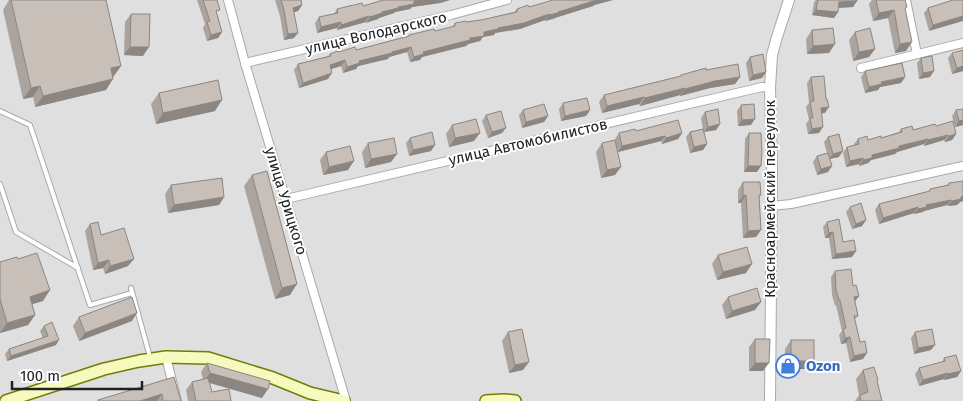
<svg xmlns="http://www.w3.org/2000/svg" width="963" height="401" font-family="'Fira Sans',sans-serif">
<rect width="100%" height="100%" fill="#f2efe9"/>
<rect fill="#e0dfdf" x="0" y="0" width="963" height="401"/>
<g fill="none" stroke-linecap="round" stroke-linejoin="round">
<g stroke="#a9a9a9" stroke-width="6">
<g id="service">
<polyline points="0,111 30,125 90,305 132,293"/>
<polyline points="0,184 16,232 78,268"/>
<polyline points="131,288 150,357"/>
</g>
</g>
<g stroke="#a9a9a9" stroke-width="10">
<g id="minor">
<polyline points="228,0 245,63 346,401"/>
<polyline points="906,0 917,54"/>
<polyline points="245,63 451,15 507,0"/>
<polyline points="861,68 963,43"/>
<polyline points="286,199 762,87 770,88"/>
<polyline points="771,206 791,204 963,166"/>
<polyline points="166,357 177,401"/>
</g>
</g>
<g stroke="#a9a9a9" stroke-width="12">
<polyline id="tertiary" points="770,401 772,168 770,88 772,55 777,37 789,0"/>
</g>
<g stroke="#707d05" stroke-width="14">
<g id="secondary">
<polyline points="6,401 104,369 139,361 166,357 208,358 273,378 310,393 344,401"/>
<polyline points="486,401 504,400 515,401"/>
</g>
</g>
<use href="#service" stroke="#fff" stroke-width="4"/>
<use href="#minor" stroke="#fff" stroke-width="8"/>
<use href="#tertiary" stroke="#fff" stroke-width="10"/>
<use href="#secondary" stroke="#f7fabf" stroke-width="11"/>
</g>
<g fill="#aba49e">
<polygon points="9,0 106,0 121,66 113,77 106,90 35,107 33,97 23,99 3,10"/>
<polygon points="197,0 217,0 217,14 222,32 218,38 207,41 203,28 205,24"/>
<polygon points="275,0 301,0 302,5 298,11 294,12 294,38 284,40 280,16"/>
<polygon points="383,0 450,0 440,3 412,7 410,9 395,12 394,13 379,18 378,19 337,30 337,28 317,33 315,23 319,17 334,14 337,9 363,6"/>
<polygon points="613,0 594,5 593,6 555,18 554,19 545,21 545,20 520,29 495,33 494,35 483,37 480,41 468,44 466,46 422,57 420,60 410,62 407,52 389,57 388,59 358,66 356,69 343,73 341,66 331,69 328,79 299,88 294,70 298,64 328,56 330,54 356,50 408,36 409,35 435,31 452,27 455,23 481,20 514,12 517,9 529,7"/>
<polygon points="816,0 857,0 853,7 838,8 838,12 834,18 812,15 814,2"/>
<polygon points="872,0 905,0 906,51 895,53 888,18 873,21 869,4"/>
<polygon points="953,0 929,31 924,13 928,8"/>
<polygon points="131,14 143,56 124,55 125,22"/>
<polygon points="812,30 829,53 807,54 806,39"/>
<polygon points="855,32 875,49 869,57 853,61 849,40"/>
<polygon points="952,53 963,71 952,74 948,58"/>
<polygon points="750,57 766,72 762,78 749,81 746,63"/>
<polygon points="921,58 930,77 919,79 917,63"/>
<polygon points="706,70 740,77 735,84 710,88 680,96 680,95 640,106 639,104 602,113 599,102 604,95 680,76 681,75"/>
<polygon points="865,71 905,77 901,83 880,87 878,90 865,93 861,77"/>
<polygon points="811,77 825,113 821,113 819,133 808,134 806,124 809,120 806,107 809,103 807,83"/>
<polygon points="159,93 215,111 156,124 151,104"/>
<polygon points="563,103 590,110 586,116 561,121 559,109"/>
<polygon points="741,105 751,125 738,126 737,111"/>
<polygon points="963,109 963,125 955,127 952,116 956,110"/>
<polygon points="523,110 548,116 544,122 522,128 519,115"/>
<polygon points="705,112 720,124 716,130 704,132 707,144 703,150 690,153 686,137 690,132 703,129 701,118"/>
<polygon points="486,115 502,133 488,138 482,121"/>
<polygon points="452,125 474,141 449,147 446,134"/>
<polygon points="936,126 956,134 952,140 945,142 944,140 924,146 924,144 897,152 895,154 871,160 868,163 859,166 859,164 846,167 843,153 847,147 854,146 854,144 858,139 868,140 881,138 899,132 901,129 913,130"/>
<polygon points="636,131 682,133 678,139 662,144 661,141 618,152 615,139 619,133"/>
<polygon points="749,133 757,172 744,172 745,139"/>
<polygon points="828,137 839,157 830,159 828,172 817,175 813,162 817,156 827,153 824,142"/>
<polygon points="410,138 431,151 409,156 406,143"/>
<polygon points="368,143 391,162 365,168 362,152"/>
<polygon points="602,143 615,175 601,178 596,152"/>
<polygon points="326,152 348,170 323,175 320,160"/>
<polygon points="252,175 290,295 275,299 244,186"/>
<polygon points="963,181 963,201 960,202 957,205 948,206 947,205 924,211 923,212 914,214 914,213 879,224 875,210 879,204 929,191 930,189 947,185 949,183"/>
<polygon points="743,182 761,195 759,197 761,230 756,237 743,238 741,203 738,203 738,190"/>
<polygon points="171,185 224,197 219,205 168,213 165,194"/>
<polygon points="850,207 866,220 862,226 852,229 846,212"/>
<polygon points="827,222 843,242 856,251 852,257 832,259 829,238 825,238 823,227"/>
<polygon points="90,224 101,235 128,266 105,274 103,268 93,270 85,231"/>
<polygon points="718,255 746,273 717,280 712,264"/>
<polygon points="18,259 43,301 32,304 35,315 28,325 0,333 0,262"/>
<polygon points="835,271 853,286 859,296 855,301 858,316 854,320 863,359 850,362 846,343 841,344 839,335 842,331 836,305 835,306 832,295 831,277"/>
<polygon points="728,297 755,310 726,319 722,305"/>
<polygon points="79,317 132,321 79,341 73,326"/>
<polygon points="44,326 56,345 7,361 5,354 9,349 43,338 40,331"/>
<polygon points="508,332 523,370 509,373 502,341"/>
<polygon points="915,332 931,350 914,354 911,338"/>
<polygon points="755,339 763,371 749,371 749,347"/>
<polygon points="791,340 808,369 785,369 785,349"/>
<polygon points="944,358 961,371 957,377 944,380 944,379 919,386 915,374 919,368 942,362"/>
<polygon points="207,363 262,398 209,383 212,392 231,401 188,401 186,390 192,382 203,379 201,372"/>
<polygon points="863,370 878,380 877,381 882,401 855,401 859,395 856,379"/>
<polygon points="174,377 181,401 97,401 98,400"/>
</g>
<g fill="#8b8681">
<polygon points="424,0 450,0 440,3 412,7 410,9 395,12 394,13 379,18 378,19 366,23 370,17 382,12 414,1"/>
<polygon points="596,0 613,0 594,5 593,6 545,21 549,15"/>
<polygon points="857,1 853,7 835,8 839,2"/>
<polygon points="302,5 298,11 289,14 293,8"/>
<polygon points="816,10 838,12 834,18 812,15"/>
<polygon points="894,10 888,18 873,21 879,13"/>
<polygon points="549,14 545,20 520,29 495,33 494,35 483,37 480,41 468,44 466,46 422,57 420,60 410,62 414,57 423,52 470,38 484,32 498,28"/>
<polygon points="369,16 365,22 337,30 341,25"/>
<polygon points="963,16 963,21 929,31 933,25"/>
<polygon points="341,22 337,28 317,33 321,27"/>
<polygon points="222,32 218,38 207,41 211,35"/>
<polygon points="298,33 294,38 284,40 288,34"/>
<polygon points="912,42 906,51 895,53 900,44"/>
<polygon points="835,44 829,53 807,54 813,46"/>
<polygon points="130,47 149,47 143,56 124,55"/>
<polygon points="411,47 407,52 389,57 388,59 358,66 356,69 343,73 347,67 359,61"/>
<polygon points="875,49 869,57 853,61 859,52"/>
<polygon points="345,60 341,66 325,71 330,65"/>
<polygon points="121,66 113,77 103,79 111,68"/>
<polygon points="963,66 963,71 952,74 957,68"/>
<polygon points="934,71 930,77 919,79 923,73"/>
<polygon points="766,72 762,78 749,81 753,75"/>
<polygon points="332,73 328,79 299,88 303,83"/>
<polygon points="740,77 735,84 710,88 680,96 685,89 715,81"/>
<polygon points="905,77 901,83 880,87 878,90 865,93 869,87 881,82"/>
<polygon points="113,79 106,90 35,107 43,96"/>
<polygon points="40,86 33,97 23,99 31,88"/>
<polygon points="685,88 680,95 640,106 645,98"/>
<polygon points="644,97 639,104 602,113 607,106"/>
<polygon points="222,100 215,111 156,124 163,113"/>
<polygon points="829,107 825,113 817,114 821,108"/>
<polygon points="590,110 586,116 561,121 565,116"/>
<polygon points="548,116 544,122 522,128 526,122"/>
<polygon points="755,119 751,125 738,126 742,120"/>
<polygon points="963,120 963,125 955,127 959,121"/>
<polygon points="720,124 716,130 704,132 708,127"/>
<polygon points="823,127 819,133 808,134 812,129"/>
<polygon points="506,128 502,133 488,138 492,132"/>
<polygon points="480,133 474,141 449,147 455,138"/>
<polygon points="682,133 678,139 662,144 666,138"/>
<polygon points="956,134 952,140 945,142 949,136"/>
<polygon points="948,135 944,140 924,146 928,140"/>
<polygon points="665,136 661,141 618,152 622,146"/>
<polygon points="928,139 924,144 897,152 895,154 871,160 868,163 859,166 863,160 872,155 899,146"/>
<polygon points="707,144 703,150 690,153 694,147"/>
<polygon points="435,145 431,151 409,156 413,150"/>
<polygon points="843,151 839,157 829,159 833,154"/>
<polygon points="397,154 391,162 365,168 371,159"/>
<polygon points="863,158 859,164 846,167 850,161"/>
<polygon points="354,161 348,170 323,175 329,167"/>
<polygon points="748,166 761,166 757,172 744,172"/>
<polygon points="832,166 828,172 817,175 821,169"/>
<polygon points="621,167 615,175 601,178 607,170"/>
<polygon points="746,195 741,203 738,203 743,196"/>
<polygon points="963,196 963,201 960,202 957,205 948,206 952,201"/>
<polygon points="224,197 219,205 168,213 174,205"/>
<polygon points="951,200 947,205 924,211 923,212 914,214 918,209 926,205"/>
<polygon points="918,207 914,213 879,224 883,218"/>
<polygon points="866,220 862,226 852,229 856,224"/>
<polygon points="761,230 756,237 743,238 748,231"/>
<polygon points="833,232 829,238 825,238 829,233"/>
<polygon points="856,251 852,257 832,259 836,254"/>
<polygon points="134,259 128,266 105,274 110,266"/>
<polygon points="109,260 103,268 93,270 98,263"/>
<polygon points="752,264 746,273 717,280 723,272"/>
<polygon points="297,284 290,295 275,299 282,288"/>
<polygon points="50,290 43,301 23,307 30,297"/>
<polygon points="859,296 855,301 854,297"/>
<polygon points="761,302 755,310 726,319 732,311"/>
<polygon points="137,313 132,321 79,341 85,333"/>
<polygon points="35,315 28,325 0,333 7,323"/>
<polygon points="850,337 846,343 841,344 845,338"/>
<polygon points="59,340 56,345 7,361 11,356"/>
<polygon points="935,345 931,350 914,354 918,348"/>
<polygon points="867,353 863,359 850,362 854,356"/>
<polygon points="791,361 814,361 808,369 785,369"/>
<polygon points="529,362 523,370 509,373 515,365"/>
<polygon points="755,363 769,363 763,371 749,371"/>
<polygon points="961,371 957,377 944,380 948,374"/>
<polygon points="210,373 268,389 262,398 204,381"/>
<polygon points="948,373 944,379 919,386 923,380"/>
<polygon points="162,394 157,401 140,401"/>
</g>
<g fill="#c7bfb8" stroke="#8b8681">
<polygon points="11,0 106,0 121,66 111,68 113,79 43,96 40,86 31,88"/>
<polygon points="203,0 217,0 220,10 216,11 222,32 211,35 207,22 210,21"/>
<polygon points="281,0 301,0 302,5 293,8 298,33 288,34 284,10"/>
<polygon points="383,0 424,0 414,1 414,4 398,7 398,8 382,12 382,13 370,17 369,16 341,25 341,22 321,27 319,17 338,13 337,9 362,3 363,6"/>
<polygon points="553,0 597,0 558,12 558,13 549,15 549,14 524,23 498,28 498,29 484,32 484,36 470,38 470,40 423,52 424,54 414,57 411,47 392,52 392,53 359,61 360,63 347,67 345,60 330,65 332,73 303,83 298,64 331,56 330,54 338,51 339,52 355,47 356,50 409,36 409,35 434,29 435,31 455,26 455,23 466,21 466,22 481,20 517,12 517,9 528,5 529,7"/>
<polygon points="818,0 857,0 857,1 839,2 838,12 816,10"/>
<polygon points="876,0 905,0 907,7 905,8 912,42 900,44 894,10 879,13"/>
<polygon points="953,0 963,0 963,16 933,25 928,8"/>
<polygon points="131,14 150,14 149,47 130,47"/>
<polygon points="833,28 835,44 813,46 812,30"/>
<polygon points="870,28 875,49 859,52 855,32"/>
<polygon points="963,50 963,66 957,68 952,53"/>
<polygon points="763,54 766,72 753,75 750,57"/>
<polygon points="932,56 934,71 923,73 921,58"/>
<polygon points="902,63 905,77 881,82 882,84 869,87 865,71"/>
<polygon points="738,64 740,77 715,81 685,89 685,88 645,98 644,97 607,106 604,95 681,76 681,75 706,68 706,70"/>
<polygon points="824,76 826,99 827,99 829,107 821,108 823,127 812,129 810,118 813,118 810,102 814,101 811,77"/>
<polygon points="218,80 222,100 163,113 159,93"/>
<polygon points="587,98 590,110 565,116 563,103"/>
<polygon points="544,104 548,116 526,122 523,110"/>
<polygon points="754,104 755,119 742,120 741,105"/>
<polygon points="718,109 720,124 708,127 705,112"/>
<polygon points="963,109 963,120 959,121 956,110"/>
<polygon points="501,111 506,128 492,132 486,115"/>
<polygon points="476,119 480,133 455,138 452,125"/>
<polygon points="678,120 682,133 666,138 665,136 622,146 619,133 635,129 636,131"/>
<polygon points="953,121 956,134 949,136 948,135 928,140 928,139 899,146 899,148 872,155 872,158 863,160 863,158 850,161 847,147 859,144 858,139 867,136 868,140 881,136 881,138 902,132 901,129 912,126 913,130 935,124 936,126"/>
<polygon points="703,129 707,144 694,147 690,132"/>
<polygon points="432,132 435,145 413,150 410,138"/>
<polygon points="749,133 761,133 762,151 761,166 748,166"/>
<polygon points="839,134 843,151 833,154 828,137"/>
<polygon points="394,138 397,154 371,159 368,143"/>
<polygon points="615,140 621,167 607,170 602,143"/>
<polygon points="350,146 354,161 329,167 326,152"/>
<polygon points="828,153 832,166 821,169 817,156"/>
<polygon points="267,171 297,284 282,288 252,175"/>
<polygon points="222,178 224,197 174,205 171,185"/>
<polygon points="963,181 963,196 961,197 961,199 952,201 951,200 926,205 927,207 918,209 918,207 883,218 879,204 930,191 930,189 949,185 949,183"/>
<polygon points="743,182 760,182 761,195 759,195 761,230 748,231 746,195 743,196"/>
<polygon points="861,203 866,220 856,224 850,207"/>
<polygon points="839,219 843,242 854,240 856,251 836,254 833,232 829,233 827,222"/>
<polygon points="98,222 101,235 124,228 134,259 110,266 109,260 98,263 90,224"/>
<polygon points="747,247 752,264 723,272 718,255"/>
<polygon points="37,253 50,290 30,297 35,315 7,323 0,299 0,262 17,257 18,259"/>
<polygon points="851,269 853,286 856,285 859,296 854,297 858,316 854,316 860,342 865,341 867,353 854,356 850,337 845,338 843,329 846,328 840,300 839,300 836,290 835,271"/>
<polygon points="757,288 761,302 732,311 728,297"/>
<polygon points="132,297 137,313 85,333 79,317"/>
<polygon points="52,322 59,340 11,356 9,349 48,336 44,326"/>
<polygon points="522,329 529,362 515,365 508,332"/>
<polygon points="932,329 935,345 918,348 915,332"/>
<polygon points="755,339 770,339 769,363 755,363"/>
<rect x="791" y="340" width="23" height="21"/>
<polygon points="956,355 961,371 948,374 948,373 923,380 919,368 945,361 944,358"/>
<polygon points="207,363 270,381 268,389 210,373"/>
<polygon points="874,367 878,380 877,381 882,401 861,401 860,395 868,392 863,370"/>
<polygon points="174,377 181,401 163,401 162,394 140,401 99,401 98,400"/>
<polygon points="208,378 212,392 229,389 231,401 196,401 192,382"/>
</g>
<defs>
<g id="shop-ring" transform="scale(1.25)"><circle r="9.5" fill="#fff" stroke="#3f7fe0" stroke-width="1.5"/><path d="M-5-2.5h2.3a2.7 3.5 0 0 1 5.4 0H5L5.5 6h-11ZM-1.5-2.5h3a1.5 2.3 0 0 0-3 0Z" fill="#3f7fe0"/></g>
</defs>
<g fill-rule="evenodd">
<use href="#shop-ring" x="788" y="366"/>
</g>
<g text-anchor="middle" stroke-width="4" stroke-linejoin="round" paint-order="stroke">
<g font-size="15" fill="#222" stroke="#fff">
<text transform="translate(376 33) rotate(-13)" y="5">улица Володарского</text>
<text transform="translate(528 142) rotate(-13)" y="5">улица Автомобилистов</text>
<text transform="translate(770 199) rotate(-90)" y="5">Красноармейский переулок</text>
<text transform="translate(286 201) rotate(73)" y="5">улица Урицкого</text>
</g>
<g font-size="15" font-weight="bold" fill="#366cbe" stroke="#fff" text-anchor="start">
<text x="806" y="371">Ozon</text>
</g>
</g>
<path d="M12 381v8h130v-8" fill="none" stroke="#222222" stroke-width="2.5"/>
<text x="20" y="381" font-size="15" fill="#222222" stroke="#ffffff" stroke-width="4" paint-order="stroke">100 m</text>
</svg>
